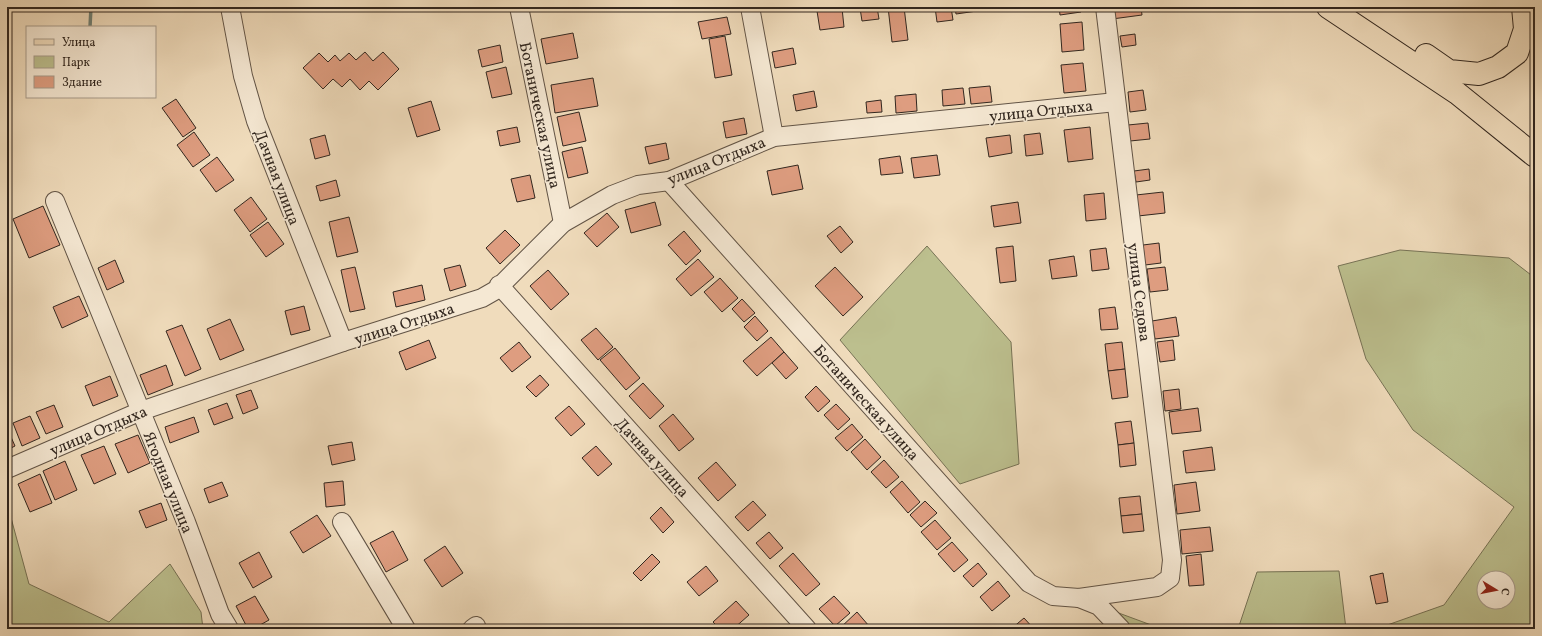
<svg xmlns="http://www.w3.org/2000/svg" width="1542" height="636" font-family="Vollkorn,serif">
<rect width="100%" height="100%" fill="#f0dcbc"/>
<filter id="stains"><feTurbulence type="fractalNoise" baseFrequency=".005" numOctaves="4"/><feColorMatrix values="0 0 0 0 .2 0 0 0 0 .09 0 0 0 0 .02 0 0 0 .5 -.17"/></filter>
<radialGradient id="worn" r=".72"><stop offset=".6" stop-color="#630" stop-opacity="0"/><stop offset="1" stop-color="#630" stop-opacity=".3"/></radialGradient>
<g fill="#bcbf8e" stroke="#777356" fill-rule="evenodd">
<polygon points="927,246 1011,342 1019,464 960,484 840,340"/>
<path d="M1400,250L1509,258L1535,278V629H1376L1444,605L1514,507L1413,430L1366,359L1338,266ZM1484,578H1508V602H1484Z"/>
<polygon points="7,503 29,584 109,622 170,564 201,612 203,629 7,629"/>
<polygon points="1339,571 1346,629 1238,629 1257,572"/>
<polygon points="1116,612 1162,629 1112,629"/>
</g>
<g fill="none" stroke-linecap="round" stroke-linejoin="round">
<polyline stroke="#708075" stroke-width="3.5" points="90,27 91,7"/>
</g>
<g fill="#de9d80" stroke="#32271f">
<polygon points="877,7 879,19 862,21 860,8"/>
<polygon points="888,7 904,7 908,40 892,42"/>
<polygon points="935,7 951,7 953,20 937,22"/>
<polygon points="955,7 977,7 977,11 956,14"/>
<polygon points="1000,7 1021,7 1000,10"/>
<polygon points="1059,7 1081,7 1081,12 1060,15"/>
<polygon points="1111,7 1141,7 1142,15 1112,19"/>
<polygon points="842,8 844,27 820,30 817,11"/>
<polygon points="727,17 731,34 702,39 698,22"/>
<polygon points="1082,22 1084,50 1062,52 1060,24"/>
<polygon points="573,33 578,58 546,64 541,39"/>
<polygon points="1135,34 1136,45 1122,47 1120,36"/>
<polygon points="725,36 732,75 715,78 709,39"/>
<polygon points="500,45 503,62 482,67 478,50"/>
<polygon points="793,48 796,64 775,68 772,52"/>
<polygon points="365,52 373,61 383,52 399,69 378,90 369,81 360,90 350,79 342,87 333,79 323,89 303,68 319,53 328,62 335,55 340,61 349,53 356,60"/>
<polygon points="1083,63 1086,91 1064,93 1061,65"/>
<polygon points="506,67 512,94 492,98 486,72"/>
<polygon points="593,78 598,106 555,113 551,85"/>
<polygon points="990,86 992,102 971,104 969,88"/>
<polygon points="963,88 965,104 943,106 942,90"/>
<polygon points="1143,90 1146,110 1130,112 1128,92"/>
<polygon points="814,91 817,107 796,111 793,95"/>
<polygon points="916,94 917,111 896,113 895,96"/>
<polygon points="176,99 196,128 183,137 162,108"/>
<polygon points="881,100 882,112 867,113 866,102"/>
<polygon points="431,101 440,130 417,137 408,108"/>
<polygon points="579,112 586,141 563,146 557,117"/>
<polygon points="744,118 747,134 726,138 723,122"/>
<polygon points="1148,123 1150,139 1130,141 1128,125"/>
<polygon points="517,127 520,142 500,146 497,131"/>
<polygon points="1090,127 1093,159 1068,162 1064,130"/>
<polygon points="194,132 210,155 193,167 177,145"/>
<polygon points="1040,133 1043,154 1026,156 1024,135"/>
<polygon points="325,135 330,155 315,159 310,139"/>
<polygon points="1010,135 1012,153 989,157 986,138"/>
<polygon points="666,143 669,159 649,164 645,147"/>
<polygon points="582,147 588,173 568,178 562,152"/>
<polygon points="937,155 940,175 914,178 911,158"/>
<polygon points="900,156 903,173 881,175 879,159"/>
<polygon points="217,157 234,180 216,192 200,170"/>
<polygon points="798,165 803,189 772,195 767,171"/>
<polygon points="1149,169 1150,180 1136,182 1134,171"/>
<polygon points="530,175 535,198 517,202 511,179"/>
<polygon points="336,180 340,196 320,201 316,186"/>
<polygon points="1163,192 1165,213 1138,216 1136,195"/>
<polygon points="1104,193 1106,219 1086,221 1084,195"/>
<polygon points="251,197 267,219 250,232 234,210"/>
<polygon points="655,202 661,225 631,233 625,210"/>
<polygon points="1018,202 1021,223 994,227 991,206"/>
<polygon points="43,206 60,245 29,258 13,219"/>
<polygon points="607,213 619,227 597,247 584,233"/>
<polygon points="349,217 358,252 337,257 329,222"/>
<polygon points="268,222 284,244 266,257 250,235"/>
<polygon points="840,226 853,242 841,253 827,236"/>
<polygon points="505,230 520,245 500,264 486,248"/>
<polygon points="684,231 701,251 686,265 668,245"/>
<polygon points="1159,243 1161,263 1145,265 1143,245"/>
<polygon points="1013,246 1016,281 1000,283 996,248"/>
<polygon points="1106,248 1109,269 1092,271 1090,250"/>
<polygon points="1074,256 1077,276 1052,279 1049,260"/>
<polygon points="698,259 714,277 691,296 676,279"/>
<polygon points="115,260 124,282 107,290 98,268"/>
<polygon points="460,265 466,286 450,291 444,269"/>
<polygon points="355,267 365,309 350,312 341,270"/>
<polygon points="835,267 863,297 843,316 815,286"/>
<polygon points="1165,267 1168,290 1150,292 1147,269"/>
<polygon points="548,270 569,294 551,310 530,286"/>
<polygon points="720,278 738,298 722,312 704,292"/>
<polygon points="422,285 425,300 396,307 393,292"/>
<polygon points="79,296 88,316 62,328 53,307"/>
<polygon points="742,299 755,313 744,322 732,309"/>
<polygon points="304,306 310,330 291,335 285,311"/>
<polygon points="1115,307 1118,329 1101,330 1099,309"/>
<polygon points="755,316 768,331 757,341 744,327"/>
<polygon points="1176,317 1179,336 1155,339 1152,321"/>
<polygon points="230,319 244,350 220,360 207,329"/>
<polygon points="182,325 201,369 185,376 166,331"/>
<polygon points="596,328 613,347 598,360 581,340"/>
<polygon points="771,337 784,352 757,376 743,361"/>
<polygon points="429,340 436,358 406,370 399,352"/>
<polygon points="1173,340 1175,360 1160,362 1157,342"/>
<polygon points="519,342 531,357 512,372 500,358"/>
<polygon points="1122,342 1125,369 1108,371 1105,344"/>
<polygon points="615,348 640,378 626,390 600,360"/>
<polygon points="784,352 798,368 786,379 772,363"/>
<polygon points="166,365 173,385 148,395 140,375"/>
<polygon points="1125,369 1128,397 1112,399 1108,371"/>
<polygon points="540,375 549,385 536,397 526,387"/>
<polygon points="110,376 118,396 93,406 85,386"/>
<polygon points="643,383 664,406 650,419 629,396"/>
<polygon points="816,386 830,401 818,412 805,397"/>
<polygon points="1179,389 1181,409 1165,411 1163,391"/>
<polygon points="251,390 258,408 243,414 236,395"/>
<polygon points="227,403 233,418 214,425 208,410"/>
<polygon points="836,404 850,419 838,430 824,415"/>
<polygon points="54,405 63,427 46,434 36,412"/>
<polygon points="569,406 585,424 571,436 555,418"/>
<polygon points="1198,408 1201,431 1172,434 1169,412"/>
<polygon points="673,414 694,439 679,451 659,426"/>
<polygon points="30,416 40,438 22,446 13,423"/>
<polygon points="194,417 199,432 170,443 165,427"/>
<polygon points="1131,421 1134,443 1118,445 1115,423"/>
<polygon points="852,424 863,437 847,451 835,438"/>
<polygon points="7,428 15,446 7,450"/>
<polygon points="138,435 150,463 128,473 115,444"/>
<polygon points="865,439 881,457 867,470 851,452"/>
<polygon points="352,442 355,460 332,465 328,446"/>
<polygon points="1134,443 1136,465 1120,467 1118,445"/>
<polygon points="104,446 116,474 94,484 81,455"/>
<polygon points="596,446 612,464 598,476 582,458"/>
<polygon points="1212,447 1215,470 1186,473 1183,451"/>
<polygon points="884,460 899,477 886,488 871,472"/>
<polygon points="65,461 77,490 55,500 43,471"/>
<polygon points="716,462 736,485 718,501 698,478"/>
<polygon points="40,474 52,503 30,512 18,484"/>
<polygon points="343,481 345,505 326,507 324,483"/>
<polygon points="902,481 920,502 908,513 890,492"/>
<polygon points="222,482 228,496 209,503 204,489"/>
<polygon points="1196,482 1200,511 1177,514 1174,485"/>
<polygon points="1140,496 1142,514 1121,516 1119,498"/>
<polygon points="753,501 766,515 748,531 735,517"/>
<polygon points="925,501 937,513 921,527 910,515"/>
<polygon points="161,503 167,520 146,528 139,511"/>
<polygon points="661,507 674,522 663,533 650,518"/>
<polygon points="1142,514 1144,531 1123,533 1121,516"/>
<polygon points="317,515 331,536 303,553 290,532"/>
<polygon points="935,520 951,538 937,550 921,532"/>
<polygon points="1210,527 1213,551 1182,554 1180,530"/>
<polygon points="393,531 408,560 386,572 370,543"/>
<polygon points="769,532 783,548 770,559 756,543"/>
<polygon points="952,542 968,560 954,572 938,554"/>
<polygon points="445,546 463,573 442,587 424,560"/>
<polygon points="259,552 272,577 253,588 239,563"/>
<polygon points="793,553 820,584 806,596 779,566"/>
<polygon points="652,554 660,562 641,581 633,573"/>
<polygon points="1201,554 1204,585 1189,586 1186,556"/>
<polygon points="978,563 987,574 973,587 963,576"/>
<polygon points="706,566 718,581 699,596 687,582"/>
<polygon points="1383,573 1388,602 1376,604 1370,576"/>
<polygon points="998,581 1010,596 992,611 980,597"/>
<polygon points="255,596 269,620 253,629 248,629 236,606"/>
<polygon points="834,596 850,613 835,626 819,609"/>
<polygon points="736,601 749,615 733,629 720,629 713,622"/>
<polygon points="857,612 869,626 866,629 839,629"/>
<polygon points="1024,618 1034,629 1011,629"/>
</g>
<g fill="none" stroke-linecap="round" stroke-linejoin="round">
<g stroke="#625446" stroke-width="20">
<g id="minor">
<polyline points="230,7 243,76 256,121 343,342"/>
<polyline points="519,7 563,223"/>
<polyline points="750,7 774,137"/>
<polyline points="669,181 1029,583 1053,596 1079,598 1157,587 1170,578 1172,560 1105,7"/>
<polyline points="55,201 186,522 220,614 229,629"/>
<polyline points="499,285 807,629"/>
<polyline points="7,469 141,411 343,342 482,298 496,290 563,223 612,195 638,185 669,181 774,137 1116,102"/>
<polyline points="342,522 406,629"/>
<polyline points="1079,598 1099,606 1121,629"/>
<polyline points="472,629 476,626"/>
</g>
</g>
<g stroke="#32271f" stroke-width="24">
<g id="major">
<polyline points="1328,7 1457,93 1535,156"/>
<polyline points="1426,55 1449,71 1479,74 1498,67 1517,53 1525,29 1523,7"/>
</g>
</g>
<use href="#minor" stroke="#f5e8d3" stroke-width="18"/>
<use href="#major" stroke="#f0dcbc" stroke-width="22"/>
</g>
<g text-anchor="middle" stroke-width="3" stroke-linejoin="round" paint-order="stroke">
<g font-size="16" fill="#32271f" stroke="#f5e8d3">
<text transform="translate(1041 110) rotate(-6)" y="6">улица Отдыха</text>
<text transform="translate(541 115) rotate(78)" y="6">Ботаническая улица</text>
<text transform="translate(716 160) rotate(-22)" y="6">улица Отдыха</text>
<text transform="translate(278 177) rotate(69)" y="6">Дачная улица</text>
<text transform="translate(1140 292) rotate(83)" y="6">улица Седова</text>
<text transform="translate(404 323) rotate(-18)" y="6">улица Отдыха</text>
<text transform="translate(867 402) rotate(48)" y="6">Ботаническая улица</text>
<text transform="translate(98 430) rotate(-23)" y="6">улица Отдыха</text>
<text transform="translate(653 457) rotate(48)" y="6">Дачная улица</text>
<text transform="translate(169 482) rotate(68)" y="6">Ягодная улица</text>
</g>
</g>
<rect width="1542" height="636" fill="none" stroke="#f0dcbc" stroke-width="24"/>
<rect x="8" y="8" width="1526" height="620" fill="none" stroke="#32271f" stroke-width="2"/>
<rect x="12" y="12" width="1518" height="612" fill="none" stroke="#32271f"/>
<rect x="26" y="26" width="130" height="72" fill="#f5e8d3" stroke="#a79b8b"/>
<rect x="34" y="39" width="20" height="6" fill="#f0dcbc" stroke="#a79b8b"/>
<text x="62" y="46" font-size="12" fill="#32271f">Улица</text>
<rect x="34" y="56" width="20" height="12" fill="#bcbf8e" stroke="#a79b8b"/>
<text x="62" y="66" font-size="12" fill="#32271f">Парк</text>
<rect x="34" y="76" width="20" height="12" fill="#de9d80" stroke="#a79b8b"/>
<text x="62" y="86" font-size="12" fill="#32271f">Здание</text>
<g transform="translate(1496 590) rotate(100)"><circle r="19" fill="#f5e8d3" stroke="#a79b8b"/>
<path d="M0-3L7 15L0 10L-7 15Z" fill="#8f2418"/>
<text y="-6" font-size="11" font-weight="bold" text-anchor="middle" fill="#32271f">С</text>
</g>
<rect width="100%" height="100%" filter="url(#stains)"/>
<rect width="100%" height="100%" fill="url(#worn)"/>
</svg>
